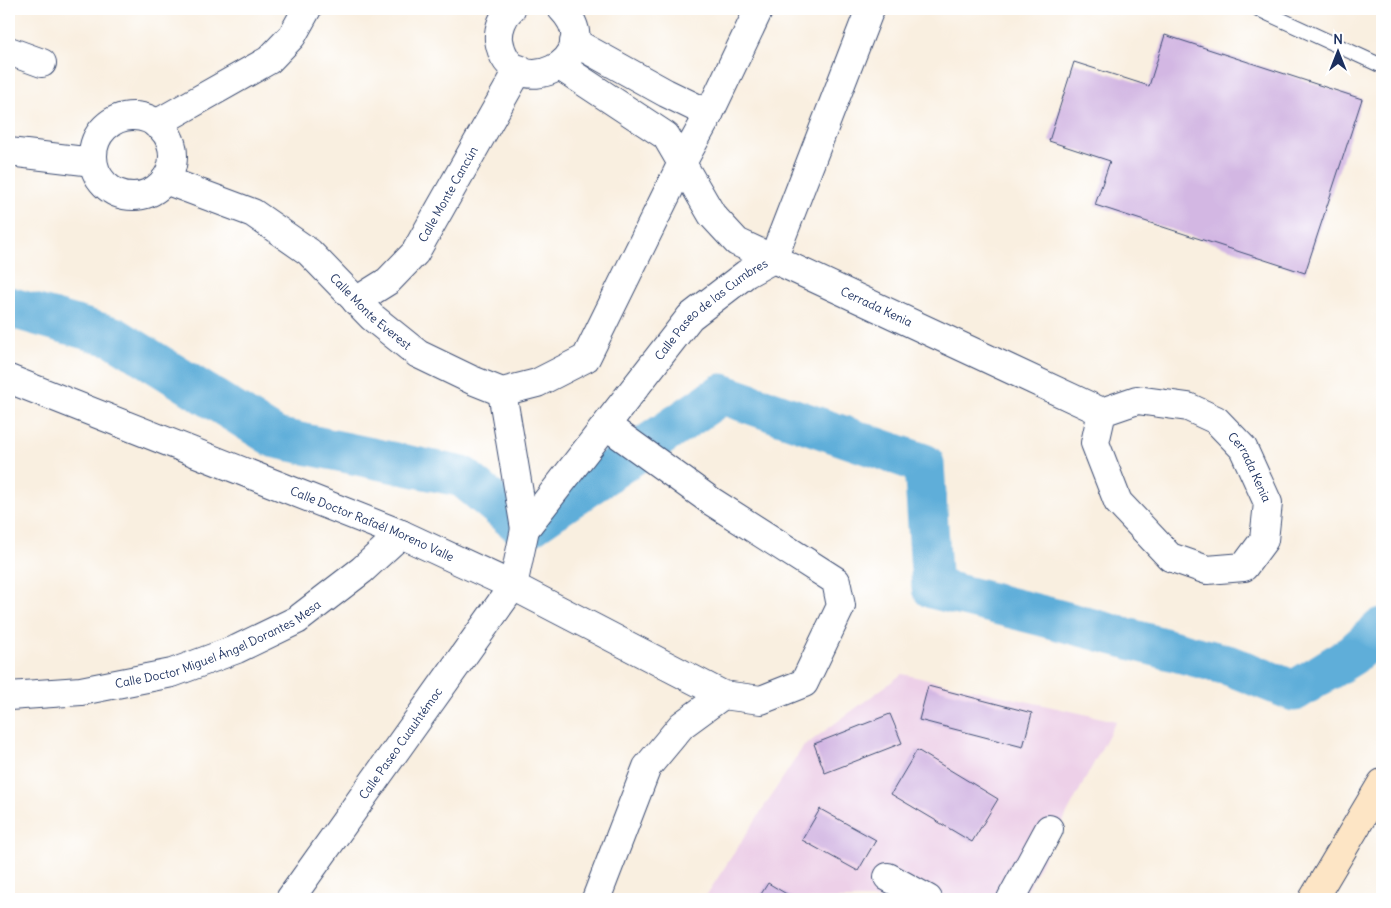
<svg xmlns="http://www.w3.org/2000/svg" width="1391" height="908" font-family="Delius,sans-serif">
<rect width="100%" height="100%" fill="#fff"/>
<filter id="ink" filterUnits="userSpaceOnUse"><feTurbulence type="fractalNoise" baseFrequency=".02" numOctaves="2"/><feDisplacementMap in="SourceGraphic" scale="10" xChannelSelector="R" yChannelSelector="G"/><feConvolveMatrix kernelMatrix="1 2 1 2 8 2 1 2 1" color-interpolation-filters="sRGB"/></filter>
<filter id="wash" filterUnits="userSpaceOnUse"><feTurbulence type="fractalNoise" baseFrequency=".0096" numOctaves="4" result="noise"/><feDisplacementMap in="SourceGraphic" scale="20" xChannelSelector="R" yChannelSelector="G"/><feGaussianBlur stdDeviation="1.12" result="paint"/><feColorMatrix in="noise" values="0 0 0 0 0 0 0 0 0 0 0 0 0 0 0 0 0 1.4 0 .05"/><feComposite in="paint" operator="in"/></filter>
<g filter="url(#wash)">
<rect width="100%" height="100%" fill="#f9efe0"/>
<polygon fill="#edd0e8" points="902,674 1116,721 1022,899 704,899 803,747"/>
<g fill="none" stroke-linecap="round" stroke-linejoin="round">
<polyline stroke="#5faed9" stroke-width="41" points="9,307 114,337 276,438 463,477 525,529 722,394 924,464 932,588 1051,618 1231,666 1294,691 1352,655 1382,628"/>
</g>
<g id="blocks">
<g fill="#d3b7e3">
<polygon points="1165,35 1362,99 1305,273 1095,205 1110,161 1049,141 1074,62 1149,86"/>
<polygon points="928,686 1032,713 1023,747 919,720"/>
<polygon points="890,714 902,743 825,773 814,744"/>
<polygon points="917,750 998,799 972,842 891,794"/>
<polygon points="820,809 876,840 858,871 802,840"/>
<polygon points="768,883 795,899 758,899"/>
</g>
</g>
</g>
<g filter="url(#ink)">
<use href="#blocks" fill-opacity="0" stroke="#3c4c72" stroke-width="1"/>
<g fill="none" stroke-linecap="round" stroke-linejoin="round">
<g stroke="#3c4c72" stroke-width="16">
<polyline id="lane" points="1258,9 1382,66"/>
</g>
<g stroke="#3c4c72" stroke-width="30">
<g id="street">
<path d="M511,9C503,16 498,29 499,40C510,109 611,59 562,9"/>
<polyline points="574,42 666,93 709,114"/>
<polyline points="9,51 42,63"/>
<path id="s1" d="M560,66L666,136L712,215L737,242L1102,412L1137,400L1188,407L1216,420L1243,448L1268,503L1264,540L1244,567L1207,570L1170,557L1118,502L1095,443L1102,412"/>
<circle cx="133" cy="156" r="40"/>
<polyline points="156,124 269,60 292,36 307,9"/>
<polyline points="9,152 93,162"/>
<path id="s2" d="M165,180L253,213L309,252L372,317L418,354L472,380L502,392L537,383L586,358L682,163L709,114L759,9"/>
<path id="s3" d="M356,301L388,281L415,253L519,69"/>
<path id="s4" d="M9,379L401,534L513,586L723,695L761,700L804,683L841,606L836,581L711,501L607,426"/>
<polyline points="502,392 525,529"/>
<path id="s5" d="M9,696L81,691L172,673L237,649L297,620L362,570L401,534"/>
<polyline points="888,877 928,899"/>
<path id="s6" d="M290,899L513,586L525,529L690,317L746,274L773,259L870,9"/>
<polyline points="596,899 647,767 682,725 723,695"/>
<polyline points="1011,899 1049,829"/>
</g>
</g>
<g stroke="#3c4c72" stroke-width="30">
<polyline id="secondary" points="1313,899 1382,783"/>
</g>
<use href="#lane" stroke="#fff" stroke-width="14"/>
<use href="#street" stroke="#fff" stroke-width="28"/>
<use href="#secondary" stroke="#fde5c5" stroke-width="28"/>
</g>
</g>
<g text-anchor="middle" stroke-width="4" stroke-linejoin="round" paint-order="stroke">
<g font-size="12" fill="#1b2f5e" stroke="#fff">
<text dy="4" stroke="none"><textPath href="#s3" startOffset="144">Calle Monte Cancún</textPath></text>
<text dy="4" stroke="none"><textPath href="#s1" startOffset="409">Cerrada Kenia</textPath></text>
<text dy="4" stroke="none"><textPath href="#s2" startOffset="248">Calle Monte Everest</textPath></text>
<text dy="4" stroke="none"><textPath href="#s6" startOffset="732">Calle Paseo de las Cumbres</textPath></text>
<text dy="4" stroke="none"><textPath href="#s1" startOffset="836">Cerrada Kenia</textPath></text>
<text dy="4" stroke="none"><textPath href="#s4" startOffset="391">Calle Doctor Rafaél Moreno Valle</textPath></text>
<text dy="4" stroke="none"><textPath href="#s5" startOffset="218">Calle Doctor Miguel Ángel Dorantes Mesa</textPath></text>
<text dy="4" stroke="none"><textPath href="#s6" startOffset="191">Calle Paseo Cuauhtémoc</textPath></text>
</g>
</g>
<rect width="1391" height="908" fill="none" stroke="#fff" stroke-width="30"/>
<g transform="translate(1338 52)" stroke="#ffffff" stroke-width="4" paint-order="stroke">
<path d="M0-4L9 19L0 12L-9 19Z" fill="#1b2f5e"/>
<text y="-8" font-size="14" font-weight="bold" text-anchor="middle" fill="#1b2f5e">N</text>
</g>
</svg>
